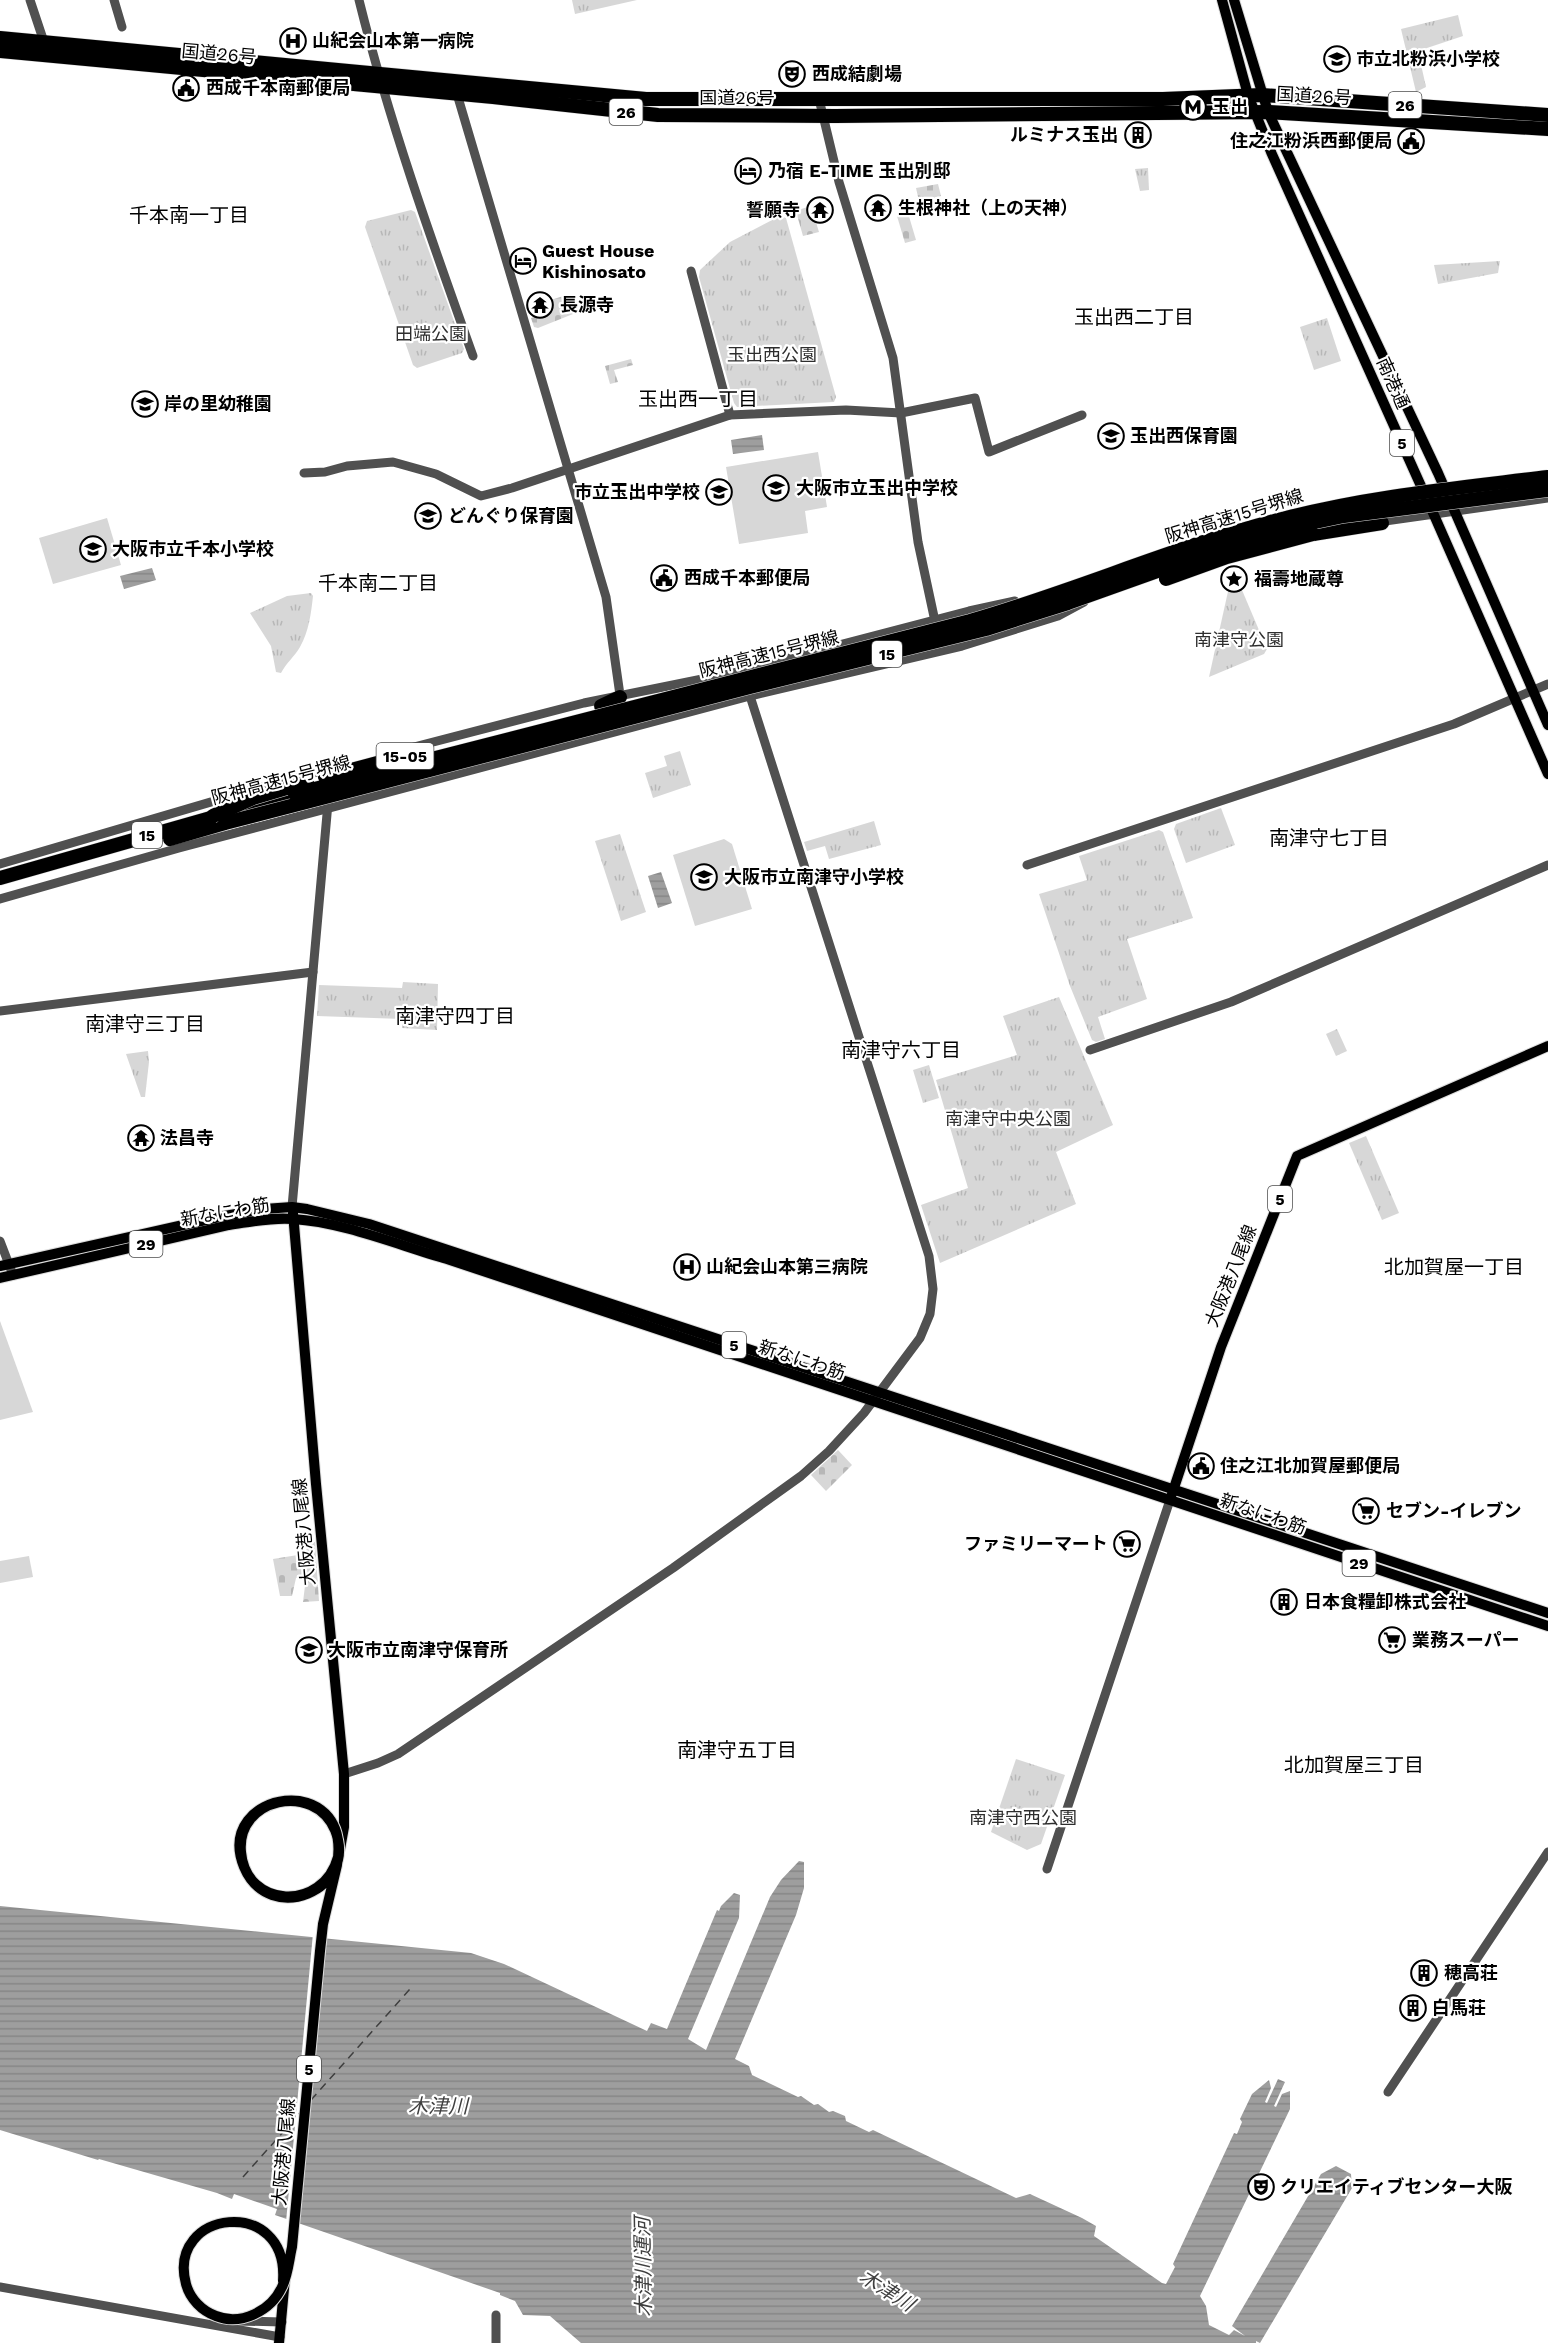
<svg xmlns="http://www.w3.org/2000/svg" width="1548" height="2343" font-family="'Work Sans','Noto Sans JP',sans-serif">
<defs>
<pattern id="grass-tufts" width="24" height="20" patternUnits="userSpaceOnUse" patternTransform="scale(1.5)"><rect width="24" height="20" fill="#d7d7d7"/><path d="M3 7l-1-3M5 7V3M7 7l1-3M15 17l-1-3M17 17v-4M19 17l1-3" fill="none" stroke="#b7b7b7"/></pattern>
<pattern id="cemetery-stones" width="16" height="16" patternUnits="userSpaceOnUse" patternTransform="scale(1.5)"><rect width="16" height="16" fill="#d7d7d7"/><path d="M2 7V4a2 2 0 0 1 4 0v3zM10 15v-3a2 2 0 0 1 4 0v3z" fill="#b7b7b7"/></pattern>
<pattern id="water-rules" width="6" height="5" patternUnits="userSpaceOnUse" patternTransform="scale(1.5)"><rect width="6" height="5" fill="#9e9e9e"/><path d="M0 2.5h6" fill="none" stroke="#868686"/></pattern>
</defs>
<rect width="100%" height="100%" fill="#fff"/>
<g fill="url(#grass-tufts)">
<polygon points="572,0 637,0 575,14"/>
<polygon points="1458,15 1463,36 1418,51 1426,87 1416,92 1401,29"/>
<polygon points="1148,168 1149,190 1140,191 1135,169"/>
<polygon points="411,210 415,212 464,349 462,353 417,368 413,365 365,227 367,221"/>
<polygon points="780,216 786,218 836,397 834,402 737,407 734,403 699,277 700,270 730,242"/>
<polygon points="1500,261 1498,273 1438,284 1434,265"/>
<polygon points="1327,318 1341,361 1314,370 1300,327"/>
<polygon points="1239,583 1267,649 1264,654 1209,677 1229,587"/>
<path d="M311,593L313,596C311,614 309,631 300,647C295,656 286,663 281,673L276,672L271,646L250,613L287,596Z"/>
<polygon points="680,751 691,785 653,798 645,773 667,766 664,756"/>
<polygon points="1221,808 1235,845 1186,863 1174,829 1176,824"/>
<polygon points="874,821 881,845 829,859 825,846 807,851 804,842"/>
<polygon points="1159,830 1163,832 1193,918 1127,939 1147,999 1098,1017 1105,1039 1096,1042 1092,1040 1070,986 1039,894 1087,880 1079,856"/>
<polygon points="620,834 646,912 621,921 595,841"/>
<polygon points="403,982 438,984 437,1030 402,1028 402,1019 317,1016 319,985 402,988"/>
<polygon points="1059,997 1113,1125 1056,1152 1076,1204 940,1263 921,1205 968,1188 936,1080 1017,1055 1003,1016"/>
<polygon points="1337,1029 1347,1051 1336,1056 1326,1034"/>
<polygon points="148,1051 149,1062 145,1097 141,1097 126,1054"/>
<polygon points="929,1065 939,1098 923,1103 913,1070"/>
<polygon points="1366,1136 1399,1213 1382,1220 1349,1143"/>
<polygon points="1016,1759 1065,1775 1041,1844 1027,1850 991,1832"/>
</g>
<g fill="url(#cemetery-stones)">
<polygon points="938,184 941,196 919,201 916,188"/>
<polygon points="811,206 819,232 803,236 797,215 798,210"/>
<polygon points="908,213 916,240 905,243 897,216"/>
<polygon points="564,296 565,300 572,299 574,307 573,314 538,328 534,327 531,318 552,312 550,300"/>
<polygon points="631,359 633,365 614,370 618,382 610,384 605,366"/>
<polygon points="838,1450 852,1465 826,1491 811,1475"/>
<polygon points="315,1542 319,1601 303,1602 306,1578 296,1578 292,1596 280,1596 273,1559 304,1554 310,1543"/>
</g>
<g fill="#d7d7d7">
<polygon points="818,452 827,507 805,511 808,533 739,544 726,467"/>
<polygon points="107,518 121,565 53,584 39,538"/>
<polygon points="724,839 732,844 752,909 695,926 673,855"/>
<polygon points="0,1321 33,1412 0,1420"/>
<polygon points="29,1556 33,1577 0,1583 0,1561"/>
</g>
<g fill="url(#water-rules)">
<polygon points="762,435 764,450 733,454 731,440"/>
<polygon points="152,568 156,580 124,589 120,576"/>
<polygon points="661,872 672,903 658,908 648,876"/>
<polygon points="799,1861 804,1862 804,1888 796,1915 735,2059 749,2066 752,2075 798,2097 801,2096 814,2105 818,2104 829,2112 833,2111 845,2116 846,2121 869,2132 873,2130 1016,2198 1030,2194 1082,2218 1096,2226 1094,2236 1162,2283 1166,2284 1175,2267 1173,2264 1234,2133 1237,2134 1242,2122 1240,2119 1252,2094 1269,2080 1271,2088 1265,2102 1267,2103 1278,2079 1285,2082 1274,2106 1276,2107 1282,2094 1290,2091 1290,2109 1200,2296 1206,2306 1209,2325 1229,2335 1234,2330 1245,2336 1232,2326 1321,2174 1336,2166 1351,2174 1352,2188 1260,2343 1256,2341 1256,2343 581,2343 550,2316 523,2315 515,2301 500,2295 500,2293 275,2215 277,2209 234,2194 232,2199 217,2193 99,2159 98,2160 0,2130 0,1906 471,1953 504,1964 647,2031 651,2023 667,2029 717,1910 719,1911 721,1906 734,1893 740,1895 739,1918 688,2039 706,2050 770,1897 781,1880"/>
</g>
<polygon fill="#fff" points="313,1933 327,1936 299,2227 286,2222"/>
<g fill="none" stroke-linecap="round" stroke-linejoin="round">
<g stroke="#3f3f3f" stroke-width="1.5" stroke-dasharray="8 6" stroke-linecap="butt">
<polyline points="311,2100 410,1989"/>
<polyline points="243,2177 300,2113"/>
</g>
<g stroke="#dbdbdb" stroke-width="12">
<g id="major">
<polyline points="1222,0 1248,95 1271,152 1434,515 1548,774"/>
<polyline points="1234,0 1268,112 1438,473 1548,725"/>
<polyline points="293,1213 316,1484 344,1774 344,1827 340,1849"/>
<polyline points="0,1266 219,1217 264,1209 292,1207 307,1209 369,1224 1548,1613"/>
<path d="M0,1278L229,1225C250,1222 272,1217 293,1219C343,1222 398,1245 447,1259L1548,1626"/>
<polyline points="1172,1494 1221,1347 1297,1156 1548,1046"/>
<polyline points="279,2343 285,2278"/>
</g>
</g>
<g stroke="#dbdbdb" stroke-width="15">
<g id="highway">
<polyline points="0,38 646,99 1163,99 1262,95 1548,115"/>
<polyline points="0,51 493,97 658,115 835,116 1268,112 1548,129"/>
<polyline points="1313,534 1382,523"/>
<polyline points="601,706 620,697"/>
<polyline points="170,839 225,823"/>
<polyline points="0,878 295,794"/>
</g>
</g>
<g stroke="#505050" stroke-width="9">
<polyline points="30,0 44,42"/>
<polyline points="114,0 122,27"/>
<path d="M359,0C389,121 431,239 473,356"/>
<polyline points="457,94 606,597 621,702"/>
<polyline points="819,99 839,182 893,358 918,542 936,626"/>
<polyline points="691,271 730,415"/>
<polyline points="304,473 325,472 347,466 393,462 436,474 481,496 512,488 730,415 846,410 901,413 975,398 989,452 1082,415"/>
<polyline points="1378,522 1548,498"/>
<polyline points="387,754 584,703 732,673 969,611 1015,601"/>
<polyline points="0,864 279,782 333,768"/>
<polyline points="1027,865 1454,724 1548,684"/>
<polyline points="0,899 179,848 750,696 962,646 1058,616 1084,602"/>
<polyline points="0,1011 313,972"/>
<polyline points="1090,1050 1231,1002 1548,865"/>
<polyline points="292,1207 328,803"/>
<polyline points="0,1241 13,1275"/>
<polyline points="344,1774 378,1763 398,1754 673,1568 801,1476 829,1451 864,1413 920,1338 930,1314 933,1289 929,1256 750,696"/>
<polyline points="1047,1869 1170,1500"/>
<polyline points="1388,2092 1548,1852"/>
<polyline points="0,2287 280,2337"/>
<polyline points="496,2315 496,2343"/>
<polyline points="239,2321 282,2322"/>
</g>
<use href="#major" stroke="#000" stroke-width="10"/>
<use href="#highway" stroke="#000" stroke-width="14"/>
<g stroke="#dbdbdb" stroke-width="12" stroke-linecap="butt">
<path id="major-bridge" d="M283,2281C289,2195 166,2209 186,2284C190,2299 202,2311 216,2316C241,2326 271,2311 282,2287C288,2275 289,2260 292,2247L320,1951L323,1924L337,1865C354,1768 213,1790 244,1867C269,1927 359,1890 335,1830C314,1781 236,1798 241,1852C246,1909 323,1912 338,1857"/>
</g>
<g stroke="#dbdbdb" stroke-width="15" stroke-linecap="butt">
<g id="highway-bridge">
<polyline points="1166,579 1227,557 1313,534"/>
<polyline points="325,777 396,758"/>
<path d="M295,794L970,621C1075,591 1176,546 1282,519C1369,496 1459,488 1548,477"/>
<polyline points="213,816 253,798 307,782"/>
<polyline points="225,823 750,687 986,629 1068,603 1211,552 1282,529 1344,516 1548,490"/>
</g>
</g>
<use href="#major-bridge" stroke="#000" stroke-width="10"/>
<use href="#highway-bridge" stroke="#000" stroke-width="14"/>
</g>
<defs>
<g id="hospital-ring" transform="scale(1.35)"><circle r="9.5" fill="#fff" stroke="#000" stroke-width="1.5"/><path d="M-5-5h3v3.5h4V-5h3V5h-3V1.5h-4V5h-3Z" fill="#000"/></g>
<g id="school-ring" transform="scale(1.35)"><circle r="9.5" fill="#fff" stroke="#000" stroke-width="1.5"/><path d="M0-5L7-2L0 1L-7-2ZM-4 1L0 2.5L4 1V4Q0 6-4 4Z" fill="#000"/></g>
<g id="theatre-ring" transform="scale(1.35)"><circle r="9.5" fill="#fff" stroke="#000" stroke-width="1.5"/><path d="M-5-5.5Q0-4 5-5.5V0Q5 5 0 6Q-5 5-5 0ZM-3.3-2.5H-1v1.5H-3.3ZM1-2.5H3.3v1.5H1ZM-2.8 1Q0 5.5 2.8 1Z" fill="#000"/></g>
<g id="civic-ring" transform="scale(1.35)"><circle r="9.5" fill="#fff" stroke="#000" stroke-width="1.5"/><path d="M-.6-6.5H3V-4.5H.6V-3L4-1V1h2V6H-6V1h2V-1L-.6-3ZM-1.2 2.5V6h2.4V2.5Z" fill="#000"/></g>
<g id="metro-ring" transform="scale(1.35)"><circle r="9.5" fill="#fff" stroke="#000" stroke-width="1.5"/><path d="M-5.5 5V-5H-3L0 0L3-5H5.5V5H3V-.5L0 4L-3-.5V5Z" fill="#000"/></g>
<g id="building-ring" transform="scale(1.35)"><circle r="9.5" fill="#fff" stroke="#000" stroke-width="1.5"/><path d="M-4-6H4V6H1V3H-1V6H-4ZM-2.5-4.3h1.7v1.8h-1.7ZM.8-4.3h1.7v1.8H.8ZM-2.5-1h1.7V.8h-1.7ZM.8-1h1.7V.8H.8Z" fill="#000"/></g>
<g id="hotel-ring" transform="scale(1.35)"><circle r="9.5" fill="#fff" stroke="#000" stroke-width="1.5"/><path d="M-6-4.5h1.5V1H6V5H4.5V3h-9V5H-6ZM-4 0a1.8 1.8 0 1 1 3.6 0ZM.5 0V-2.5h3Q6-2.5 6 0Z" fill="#000"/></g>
<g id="temple-ring" transform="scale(1.35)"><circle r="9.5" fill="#fff" stroke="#000" stroke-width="1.5"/><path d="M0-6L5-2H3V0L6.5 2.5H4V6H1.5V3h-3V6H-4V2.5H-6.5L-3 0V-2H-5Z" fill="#000"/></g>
<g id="sight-ring" transform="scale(1.35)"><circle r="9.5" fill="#fff" stroke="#000" stroke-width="1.5"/><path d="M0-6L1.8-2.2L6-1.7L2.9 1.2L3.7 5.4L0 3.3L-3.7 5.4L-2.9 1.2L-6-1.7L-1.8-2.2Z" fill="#000"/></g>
<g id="supermarket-ring" transform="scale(1.35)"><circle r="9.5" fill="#fff" stroke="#000" stroke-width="1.5"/><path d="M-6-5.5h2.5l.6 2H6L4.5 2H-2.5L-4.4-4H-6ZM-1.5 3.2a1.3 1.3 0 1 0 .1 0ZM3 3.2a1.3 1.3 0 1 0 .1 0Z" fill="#000"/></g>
</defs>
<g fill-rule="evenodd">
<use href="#hospital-ring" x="293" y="41"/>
<use href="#school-ring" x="1337" y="59"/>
<use href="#theatre-ring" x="792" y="74"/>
<use href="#civic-ring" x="186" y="88"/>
<use href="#metro-ring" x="1193" y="107"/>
<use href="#building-ring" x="1138" y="135"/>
<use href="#civic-ring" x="1411" y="141"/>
<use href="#hotel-ring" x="748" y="171"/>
<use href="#temple-ring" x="878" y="208"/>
<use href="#temple-ring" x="820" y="210"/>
<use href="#hotel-ring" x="523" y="261"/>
<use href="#temple-ring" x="540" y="305"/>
<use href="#school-ring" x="145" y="404"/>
<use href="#school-ring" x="1111" y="436"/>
<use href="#school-ring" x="776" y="488"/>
<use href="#school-ring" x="719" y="492"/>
<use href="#school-ring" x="428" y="516"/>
<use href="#school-ring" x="93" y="549"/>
<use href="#civic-ring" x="664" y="578"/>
<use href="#sight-ring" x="1234" y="579"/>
<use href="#school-ring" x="704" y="877"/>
<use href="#temple-ring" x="141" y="1138"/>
<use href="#hospital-ring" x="687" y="1267"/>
<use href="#civic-ring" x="1201" y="1466"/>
<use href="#supermarket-ring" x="1366" y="1511"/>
<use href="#supermarket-ring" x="1127" y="1544"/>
<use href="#building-ring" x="1284" y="1602"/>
<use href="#supermarket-ring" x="1392" y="1640"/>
<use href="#school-ring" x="309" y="1650"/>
<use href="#building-ring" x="1424" y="1973"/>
<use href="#building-ring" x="1413" y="2008"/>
<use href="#theatre-ring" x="1261" y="2187"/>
</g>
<g text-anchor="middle" stroke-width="4.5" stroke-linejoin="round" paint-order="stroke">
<g fill="#fff" stroke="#4c4c4c" stroke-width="1.5">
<rect x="1388.5" y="92" width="33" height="26" rx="4.5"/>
<rect x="609.5" y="99" width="33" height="26" rx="4.5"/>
<rect x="1390" y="430" width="24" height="26" rx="4.5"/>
<rect x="872" y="641" width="30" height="26" rx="4.5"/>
<rect x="376.5" y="743" width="57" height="26" rx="4.5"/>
<rect x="132" y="822" width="30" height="26" rx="4.5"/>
<rect x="1268" y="1186" width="24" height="26" rx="4.5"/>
<rect x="129.5" y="1231" width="33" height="26" rx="4.5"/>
<rect x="722" y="1332" width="24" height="26" rx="4.5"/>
<rect x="1342.5" y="1550" width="33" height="26" rx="4.5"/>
<rect x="297" y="2056" width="24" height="26" rx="4.5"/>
</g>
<g font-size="16" font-weight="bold" fill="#000">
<text x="1405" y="111">26</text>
<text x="626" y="118">26</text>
<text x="1402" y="449">5</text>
<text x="887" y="660">15</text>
<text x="405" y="762">15-05</text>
<text x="147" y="841">15</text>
<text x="1280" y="1205">5</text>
<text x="146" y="1250">29</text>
<text x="734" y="1351">5</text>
<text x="1359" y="1569">29</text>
<text x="309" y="2075">5</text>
</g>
<g font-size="18" font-weight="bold" fill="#000" stroke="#fff" text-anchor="start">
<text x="312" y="47">山紀会山本第一病院</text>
<text x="1356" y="65">市立北粉浜小学校</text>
<text x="812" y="80">西成結劇場</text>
<text x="206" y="94">西成千本南郵便局</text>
<text x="1212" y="113">玉出</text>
<text x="1118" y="141" text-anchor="end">ルミナス玉出</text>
<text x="1392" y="147" text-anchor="end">住之江粉浜西郵便局</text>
<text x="768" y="177">乃宿 E-TIME 玉出別邸</text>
<text x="898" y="214">生根神社（上の天神）</text>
<text x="800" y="216" text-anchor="end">誓願寺</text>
<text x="542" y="257">Guest House<tspan x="542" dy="21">Kishinosato</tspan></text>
<text x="560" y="311">長源寺</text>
<text x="164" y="410">岸の里幼稚園</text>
<text x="1130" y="442">玉出西保育園</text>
<text x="796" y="494">大阪市立玉出中学校</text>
<text x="700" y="498" text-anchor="end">市立玉出中学校</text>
<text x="448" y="522">どんぐり保育園</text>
<text x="112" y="555">大阪市立千本小学校</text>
<text x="684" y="584">西成千本郵便局</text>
<text x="1254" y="585">福壽地蔵尊</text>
<text x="724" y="883">大阪市立南津守小学校</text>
<text x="160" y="1144">法昌寺</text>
<text x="706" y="1273">山紀会山本第三病院</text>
<text x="1220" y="1472">住之江北加賀屋郵便局</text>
<text x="1386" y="1517">セブン-イレブン</text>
<text x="1108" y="1550" text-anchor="end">ファミリーマート</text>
<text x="1304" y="1608">日本食糧卸株式会社</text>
<text x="1412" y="1646">業務スーパー</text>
<text x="328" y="1656">大阪市立南津守保育所</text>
<text x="1444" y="1979">穂高荘</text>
<text x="1432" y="2014">白馬荘</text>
<text x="1280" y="2193">クリエイティブセンター大阪</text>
</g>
<g font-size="18" fill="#000" stroke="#fff">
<text transform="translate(219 54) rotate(5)" y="6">国道26号</text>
<text transform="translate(1314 96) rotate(3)" y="6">国道26号</text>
<text x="737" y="104">国道26号</text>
<text transform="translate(1393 383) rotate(66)" y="6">南港通</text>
<text transform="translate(1234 516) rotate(-17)" y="6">阪神高速15号堺線</text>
<text transform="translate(769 654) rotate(-14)" y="6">阪神高速15号堺線</text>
<text transform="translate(281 780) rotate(-15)" y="6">阪神高速15号堺線</text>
<text transform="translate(225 1212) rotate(-10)" y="6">新なにわ筋</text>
<text transform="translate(1231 1276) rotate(-68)" y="6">大阪港八尾線</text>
<text transform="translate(802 1360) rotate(18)" y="6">新なにわ筋</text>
<text transform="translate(1263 1514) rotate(19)" y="6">新なにわ筋</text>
<text transform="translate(304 1532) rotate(-95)" y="6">大阪港八尾線</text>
<text transform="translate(284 2152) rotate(-85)" y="6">大阪港八尾線</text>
</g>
<g font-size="18" fill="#2e2e2e" stroke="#fff">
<text x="431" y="340">田端公園</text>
<text x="772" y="361">玉出西公園</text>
<text x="1239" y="646">南津守公園</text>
<text x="1008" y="1125">南津守中央公園</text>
<text x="1023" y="1824">南津守西公園</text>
</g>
<g font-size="20" fill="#000" stroke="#fff">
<text x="189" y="222">千本南一丁目</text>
<text x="1134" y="324">玉出西二丁目</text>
<text x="698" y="406">玉出西一丁目</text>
<text x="378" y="590">千本南二丁目</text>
<text x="1329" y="845">南津守七丁目</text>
<text x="455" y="1023">南津守四丁目</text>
<text x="145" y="1031">南津守三丁目</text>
<text x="901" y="1057">南津守六丁目</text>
<text x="1454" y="1274">北加賀屋一丁目</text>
<text x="737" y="1757">南津守五丁目</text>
<text x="1354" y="1772">北加賀屋三丁目</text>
</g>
<g font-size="20" font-style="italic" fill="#3f3f3f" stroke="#fff">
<text x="438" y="2113">木津川</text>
<text transform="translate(643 2267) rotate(-91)" y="7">木津川運河</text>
<text transform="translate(887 2290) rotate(32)" y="7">木津川</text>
</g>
</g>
</svg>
